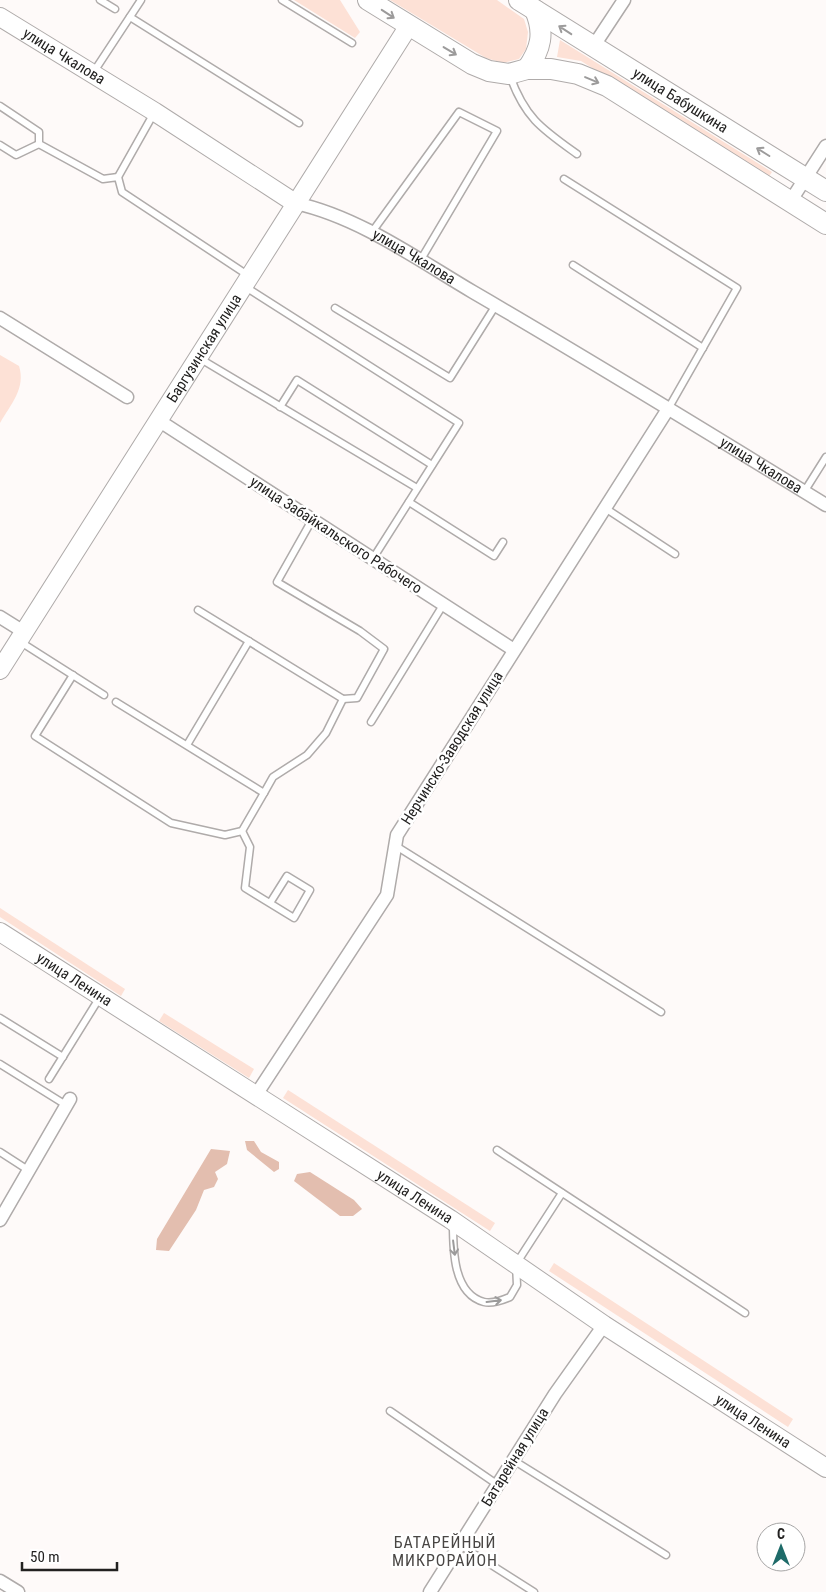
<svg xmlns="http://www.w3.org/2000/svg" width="826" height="1592" font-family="'Roboto Condensed',sans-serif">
<rect width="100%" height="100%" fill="#fefaf9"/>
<g fill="#fde1d6">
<polygon points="294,0 340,0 360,32 355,38"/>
<polygon points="390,0 497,0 524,19 528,32 526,49 519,59 503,63 486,58"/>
<polygon points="560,40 772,172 768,178 581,61 557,57"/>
<path d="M0,355L19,366C26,388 11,404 0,423Z"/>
<polygon points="0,908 125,989 121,996 0,917"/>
<polygon points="164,1013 254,1069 249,1078 159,1021"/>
<polygon points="288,1090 495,1223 490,1231 283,1098"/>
<polygon points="554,1263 793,1419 788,1427 549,1271"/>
</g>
<g fill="#e3beaf">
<polygon points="245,1141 254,1141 261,1152 279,1162 279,1169 274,1172 247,1150"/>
<polygon points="211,1149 230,1151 227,1164 215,1172 218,1179 214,1187 204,1190 196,1210 169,1251 156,1250 157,1239"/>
<polygon points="310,1172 354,1200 362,1209 353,1216 340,1216 294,1181 297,1174"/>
</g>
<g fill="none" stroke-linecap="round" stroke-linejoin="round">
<g stroke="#afabaa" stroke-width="9">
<g id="service">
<polyline points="100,0 115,9"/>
<polyline points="282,0 352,43"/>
<polyline points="130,17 299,123"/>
<polyline points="93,73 141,0"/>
<path d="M510,76C525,118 542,129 577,154"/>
<polyline points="0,106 39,132 39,144 103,179 118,177 122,192 249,276"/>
<polyline points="0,145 16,155 39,144"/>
<polyline points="118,177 154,113"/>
<polyline points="564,179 737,288 668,409"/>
<polyline points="372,232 459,112 497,131 420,261"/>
<polyline points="573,265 703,348"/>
<polyline points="244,286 459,423 372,560"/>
<polyline points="335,308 450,378 496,305"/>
<polyline points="199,358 417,488"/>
<polyline points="280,407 297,380 432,465"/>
<polyline points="804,492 826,457"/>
<polyline points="409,502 494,556 503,542"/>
<polyline points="605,508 675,554"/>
<polyline points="312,520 277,582 360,631 384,649 357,698 343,699"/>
<polyline points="19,641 104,695"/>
<polyline points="73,675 35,736 171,823 225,835 242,831 264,793"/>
<polyline points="116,702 264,793 273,777 307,755 326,733 343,699 198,610"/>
<polyline points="371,722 443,605"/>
<polyline points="187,745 249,641"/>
<polyline points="242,831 250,847 245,888 294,918 310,890 287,876 270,903"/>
<polyline points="396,846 661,1012"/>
<polyline points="0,1018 63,1057"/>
<polyline points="0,1064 66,1105"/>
<polyline points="49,1079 100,997"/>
<polyline points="497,1150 745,1313"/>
<polyline points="0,1152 28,1170"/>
<path d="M453,1224C453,1249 453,1294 484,1302C492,1304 503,1300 510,1297L517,1285L516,1264L562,1193"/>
<polyline points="390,1411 498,1485"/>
<polyline points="513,1460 666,1555"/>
<polyline points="460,1545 534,1592"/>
</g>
</g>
<g stroke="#afabaa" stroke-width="15">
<g id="minor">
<polyline points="593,47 624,0"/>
<polyline points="790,202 826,146"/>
<path id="s1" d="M295,203C359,217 417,259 473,292C592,361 709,433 826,505"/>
<polyline points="0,318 127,397"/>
<polyline points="158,420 514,650"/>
<polyline points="0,617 24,632"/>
<polyline points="256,1095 387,895 397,835 668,409"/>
<polyline points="0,1220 70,1099"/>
<polyline points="0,1581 18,1592"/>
<polyline points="430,1592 555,1394 604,1325"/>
</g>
</g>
<g stroke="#afabaa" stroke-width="20">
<g id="secondary">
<path id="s2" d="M0,17L155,112L295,203"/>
<path id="s3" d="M0,670L408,27"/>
<path id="s4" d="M0,932L450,1219L604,1325L826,1468"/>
</g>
</g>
<g stroke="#afabaa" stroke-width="22">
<g id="primary">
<polyline points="368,0 472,64 489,71 509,74 527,69 551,69 578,74 607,86 826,224"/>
<path id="s5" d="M519,0L826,191"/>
<path d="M527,69C541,49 545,33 535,10"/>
</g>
</g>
<use href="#service" stroke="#fff" stroke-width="6"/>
<use href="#minor" stroke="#fff" stroke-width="12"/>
<use href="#secondary" stroke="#fff" stroke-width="18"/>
<use href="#primary" stroke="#fff" stroke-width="20"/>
</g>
<defs><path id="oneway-shaft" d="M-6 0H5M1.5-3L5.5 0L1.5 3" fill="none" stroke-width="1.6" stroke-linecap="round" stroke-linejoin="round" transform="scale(1.25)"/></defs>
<g stroke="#9c9b9b">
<use href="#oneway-shaft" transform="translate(388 14) rotate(33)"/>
<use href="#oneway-shaft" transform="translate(565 30) rotate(-147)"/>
<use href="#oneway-shaft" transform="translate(450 51) rotate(31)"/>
<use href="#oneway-shaft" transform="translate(592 80) rotate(23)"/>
<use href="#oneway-shaft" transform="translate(763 152) rotate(-148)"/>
<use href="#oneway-shaft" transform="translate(454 1248) rotate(83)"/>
<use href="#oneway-shaft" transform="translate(494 1301) rotate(-7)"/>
</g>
<g text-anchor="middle" stroke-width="5" stroke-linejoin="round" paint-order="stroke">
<g font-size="15" fill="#222120" stroke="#fff">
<text dy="5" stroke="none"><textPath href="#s2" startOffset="75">улица Чкалова</textPath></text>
<text dy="5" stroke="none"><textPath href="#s5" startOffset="190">улица Бабушкина</textPath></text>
<text dy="5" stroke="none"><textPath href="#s1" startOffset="131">улица Чкалова</textPath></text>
<text dy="5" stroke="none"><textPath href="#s3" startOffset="381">Баргузинская улица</textPath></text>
<text dy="5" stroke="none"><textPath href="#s1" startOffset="536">улица Чкалова</textPath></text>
<text transform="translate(336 535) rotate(33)" y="5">улица Забайкальского Рабочего</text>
<text transform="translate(452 748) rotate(-58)" y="5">Нерчинско-Заводская улица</text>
<text dy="5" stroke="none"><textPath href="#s4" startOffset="88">улица Ленина</textPath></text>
<text dy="5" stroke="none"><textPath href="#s4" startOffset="492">улица Ленина</textPath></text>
<text dy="5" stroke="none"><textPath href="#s4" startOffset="898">улица Ленина</textPath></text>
<text transform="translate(515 1457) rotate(-58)" y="5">Батарейная улица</text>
</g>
<g font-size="16" letter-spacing="1" fill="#494644" stroke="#fff">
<text x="445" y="1548">БАТАРЕЙНЫЙ<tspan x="445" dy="18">МИКРОРАЙОН</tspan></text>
</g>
</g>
<g transform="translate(781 1547)"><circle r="24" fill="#ffffff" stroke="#a7a6a6"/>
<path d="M0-4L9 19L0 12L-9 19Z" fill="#1e6b69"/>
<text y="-8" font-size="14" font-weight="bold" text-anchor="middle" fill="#222120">С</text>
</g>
<path d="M22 1562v8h95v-8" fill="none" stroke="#222120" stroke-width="2.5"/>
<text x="30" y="1562" font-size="15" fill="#222120" stroke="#ffffff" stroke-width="4" paint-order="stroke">50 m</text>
</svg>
